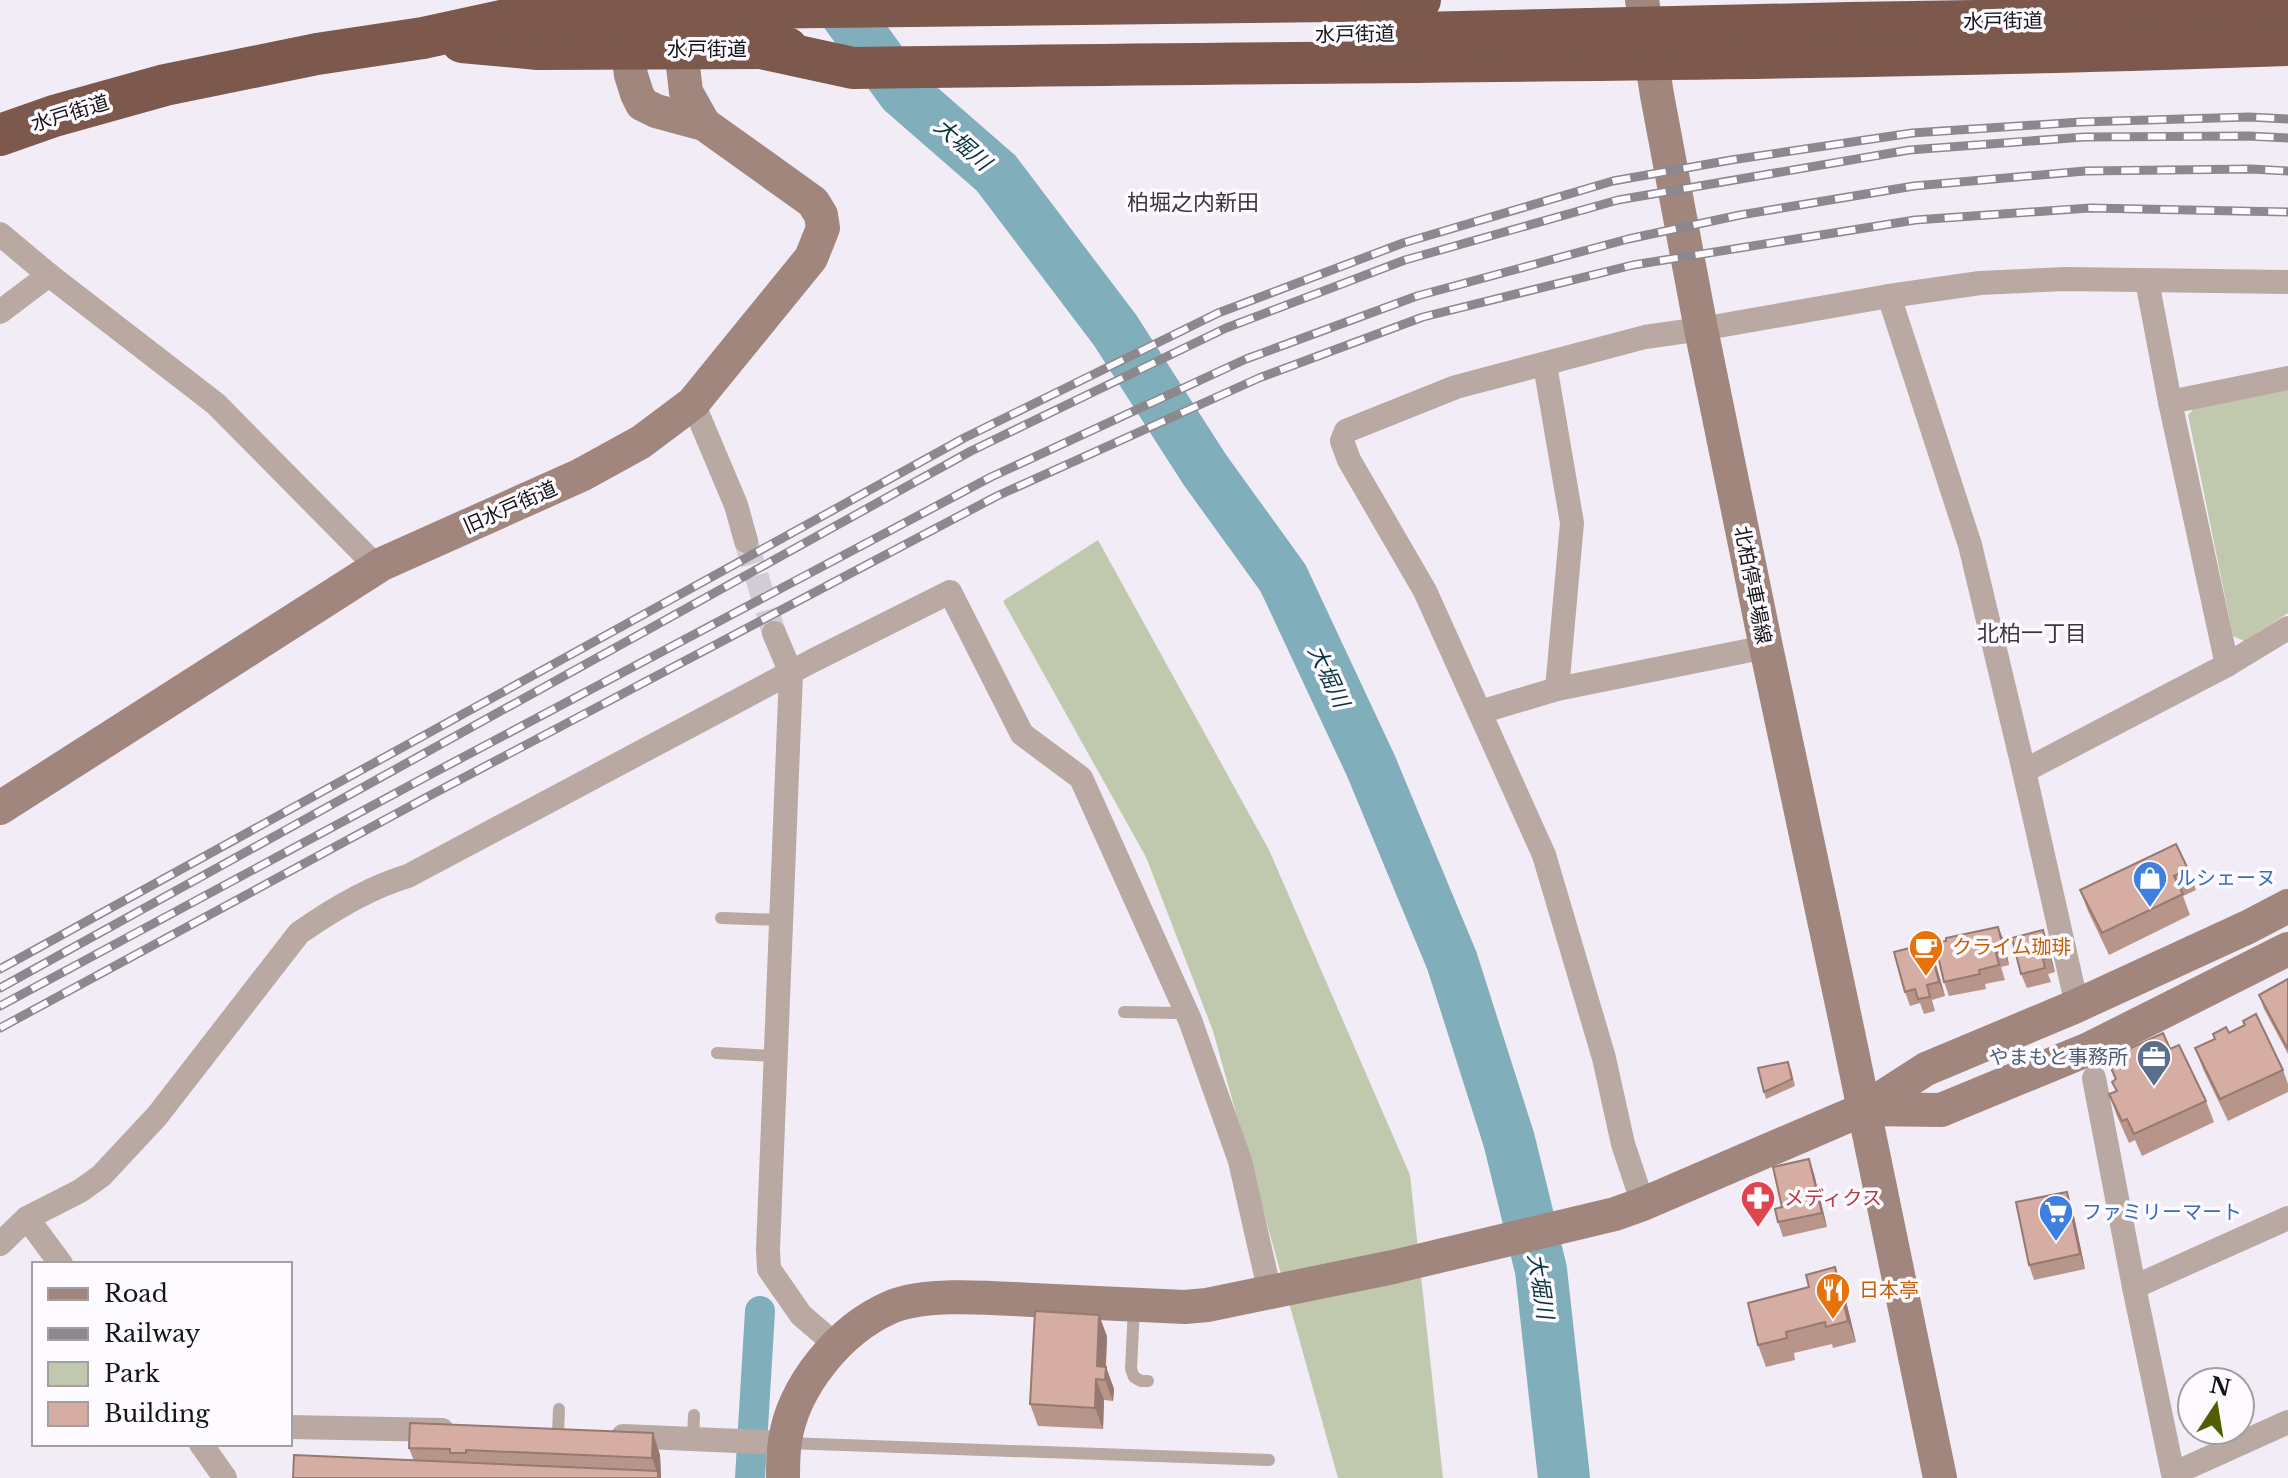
<svg xmlns="http://www.w3.org/2000/svg" width="2288" height="1478" font-family="'Libre Baskerville','Noto Sans JP',serif">
<rect width="100%" height="100%" fill="#f2ecf6"/>
<g fill="#c0c9ad">
<polygon points="2288,386 2288,613 2244,641 2233,636 2188,415 2197,405"/>
<polygon points="1098,540 1269,850 1410,1175 1443,1478 1338,1478 1213,1031 1146,857 1003,601"/>
</g>
<g fill="none" stroke-linecap="round" stroke-linejoin="round">
<polyline stroke="#81aebb" stroke-width="30" points="750,1478 760,1311"/>
<polyline stroke="#81aebb" stroke-width="52" points="836,0 903,92 996,173 1115,330 1205,470 1283,578 1371,766 1452,961 1509,1140 1541,1270 1564,1478"/>
<polyline stroke="#d1ccd5" stroke-width="24" stroke-dasharray="24 12" stroke-linecap="butt" points="746,541 774,633"/>
<g stroke="#baa8a2" stroke-width="12">
<polyline points="721,918 781,920"/>
<polyline points="1124,1012 1176,1013 1186,1009"/>
<polyline points="717,1053 775,1056"/>
<polyline points="1134,1308 1131,1369 1134,1377 1141,1381 1148,1381"/>
<polyline points="558,1433 559,1409"/>
<polyline points="693,1440 694,1415"/>
<polyline points="787,1443 1269,1460"/>
</g>
<g stroke="#baa8a2" stroke-width="24">
<polyline points="0,234 49,275 216,404 377,567"/>
<polyline points="2147,281 2170,402 2227,665"/>
<polyline points="1889,296 1970,545 2024,771 2227,665 2288,628"/>
<polyline points="0,312 49,275"/>
<polyline points="1545,365 1572,523 1557,689"/>
<polyline points="2170,402 2288,378"/>
<polyline points="693,403 736,505 746,541"/>
<polyline points="774,633 791,673 768,1250 769,1269 801,1315 837,1346"/>
<polyline points="1480,712 1557,689 1766,647"/>
<polyline points="2024,771 2073,988"/>
<polyline points="2094,1078 2134,1287 2173,1474 2288,1422"/>
<polyline points="1643,1204 1623,1144 1604,1058 1544,855 1425,591 1349,460 1342,441 1346,431 1456,387 1645,337 1701,329 1889,296 1980,283 2065,279 2288,282"/>
<polyline points="27,1218 61,1264"/>
<path d="M0,1244L27,1218L80,1191L101,1176L157,1116L299,933C332,910 370,887 408,876L812,661L950,592L1022,734L1081,778L1190,1020L1240,1161L1270,1293"/>
<polyline points="2134,1287 2288,1218"/>
<polyline points="290,1427 442,1430"/>
<polyline points="623,1436 784,1443"/>
<polyline points="201,1444 225,1478"/>
</g>
<g stroke="#a0867d" stroke-width="34">
<polyline points="1642,0 1657,95 1701,329 1766,647 1850,1042 1940,1478"/>
<polyline points="681,49 686,92 704,124"/>
<polyline points="0,808 382,564 581,475 641,442 693,403 811,258 823,228 821,215 813,202 704,124 656,111 642,104 637,94 631,75 624,23"/>
<polyline points="1864,1109 1941,1110 2089,1049 2288,949"/>
<path d="M783,1478C783,1466 783,1453 785,1441C793,1386 840,1329 891,1307C926,1292 994,1298 1032,1300C1083,1302 1134,1305 1185,1307L1207,1305L1393,1267L1615,1214L1643,1204L1864,1109L1926,1069L2074,1007L2248,927L2288,906"/>
</g>
<g stroke="#7c584d" stroke-width="42">
<polyline points="1850,23 2288,16"/>
<polyline points="462,42 538,49 787,48"/>
<path d="M761,48L853,68C1331,61 1810,62 2288,45"/>
<polyline points="0,135 54,116 165,85 317,54 423,38 529,15 733,8 1420,0"/>
</g>
<g stroke="#8c888e" stroke-width="9">
<g id="rail">
<polyline points="0,969 964,438 1218,313 1403,243 1613,181 1731,160 1912,133 2081,122 2249,117 2288,119"/>
<polyline points="0,988 971,451 1226,328 1405,260 1618,200 1909,150 2084,137 2248,136 2288,138"/>
<polyline points="0,1006 420,780 991,477 1246,359 1417,296 1628,239 1740,215 1914,186 2085,171 2251,169 2288,171"/>
<polyline points="0,1028 429,796 997,496 1259,378 1423,317 1633,265 1915,220 2090,208 2288,212"/>
</g>
</g>
<use href="#rail" stroke="#fdfbff" stroke-width="6" stroke-dasharray="18" stroke-linecap="butt"/>
<polyline stroke="#7c584d" stroke-width="42" points="1372,34 1850,23"/>
</g>
<g fill="#b8958b">
<polygon points="2188,869 2196,890 2183,896 2190,915 2109,955 2088,911 2080,890"/>
<polygon points="1998,927 2004,941 2009,965 2001,967 2005,980 1985,984 1986,989 1949,996 1944,982"/>
<polygon points="2048,945 2055,972 2048,974 2051,982 2027,988 2021,974"/>
<polygon points="1934,958 1945,996 1932,1000 1935,1011 1924,1014 1920,1003 1910,1006 1905,992"/>
<polygon points="2288,979 2288,1054 2264,1009 2259,995"/>
<polygon points="2229,1033 2283,1070 2288,1084 2288,1092 2228,1121 2203,1069 2195,1048"/>
<polygon points="2170,1049 2206,1101 2214,1122 2142,1156 2135,1140 2129,1143 2117,1116 2109,1094 2116,1091 2112,1082 2115,1080 2107,1059"/>
<polygon points="1791,1069 1795,1086 1766,1099 1764,1092"/>
<polygon points="1809,1159 1814,1174 1827,1227 1783,1237 1778,1222 1782,1207"/>
<polygon points="2067,1192 2072,1207 2085,1269 2034,1280 2029,1265"/>
<polygon points="1843,1289 1856,1342 1833,1348 1832,1344 1794,1353 1795,1360 1766,1367 1758,1345"/>
<polygon points="1107,1336 1106,1367 1114,1389 1113,1401 1104,1400 1103,1429 1038,1426 1030,1404"/>
<polygon points="653,1433 660,1455 661,1478 293,1478 414,1461 409,1448"/>
</g>
<g fill="#967971">
<polygon points="1998,927 2004,941 2009,965 2004,951"/>
<polygon points="2043,930 2048,945 2055,972 2050,957"/>
<polygon points="1929,943 1934,958 1945,996 1939,982"/>
<polygon points="1809,1159 1814,1174 1827,1227 1822,1213"/>
<polygon points="2067,1192 2072,1207 2085,1269 2080,1254"/>
<polygon points="1835,1267 1843,1289 1856,1342 1848,1321"/>
<polygon points="1099,1315 1107,1336 1105,1380 1097,1366"/>
<polygon points="1106,1367 1114,1389 1113,1401 1105,1380"/>
<polygon points="1096,1379 1104,1400 1103,1429 1095,1408"/>
<polygon points="653,1433 660,1455 661,1478 658,1478 658,1475 652,1458"/>
</g>
<g fill="#d6ada2" stroke="#967971" stroke-width="2">
<polygon points="2176,844 2188,869 2174,876 2183,894 2102,933 2080,890"/>
<polygon points="1998,927 2004,951 1996,953 1999,965 1979,970 1980,974 1944,982 1935,943 1946,941 1946,938"/>
<polygon points="2043,930 2050,957 2043,959 2045,968 2021,974 2012,938"/>
<polygon points="1929,943 1939,982 1927,985 1930,997 1918,999 1915,989 1905,992 1894,952"/>
<polygon points="2288,979 2288,1049 2259,995"/>
<polygon points="2256,1014 2283,1070 2220,1099 2195,1048 2215,1039 2213,1034 2226,1027 2229,1033 2245,1025 2243,1021"/>
<polygon points="2163,1033 2170,1049 2179,1045 2206,1101 2134,1134 2127,1119 2122,1121 2109,1094 2117,1091 2112,1082 2116,1079 2107,1059"/>
<polygon points="1788,1062 1792,1079 1764,1092 1758,1068"/>
<polygon points="1809,1159 1822,1213 1778,1222 1775,1209 1782,1207 1773,1167"/>
<polygon points="2067,1192 2080,1254 2029,1265 2016,1202"/>
<polygon points="1835,1267 1848,1321 1826,1327 1825,1322 1786,1332 1787,1338 1758,1345 1748,1303 1809,1287 1806,1275"/>
<polygon points="1035,1311 1099,1315 1097,1366 1106,1367 1105,1380 1096,1379 1095,1408 1030,1404"/>
<polygon points="410,1423 653,1433 652,1458 466,1450 466,1453 450,1453 450,1449 409,1448"/>
<polygon points="294,1455 658,1471 658,1478 293,1478"/>
</g>
<defs>
<g id="shop-pin" transform="scale(1.8)"><path d="M0 17L-7.5 6A9.5 9.5 0 1 1 7.5 6Z" fill="#3f7fe0" stroke="#fdfbff"/><path d="M-5-2.5h2.3a2.7 3.5 0 0 1 5.4 0H5L5.5 6h-11ZM-1.5-2.5h3a1.5 2.3 0 0 0-3 0Z" fill="#fff"/></g>
<g id="cafe-pin" transform="scale(1.8)"><path d="M0 17L-7.5 6A9.5 9.5 0 1 1 7.5 6Z" fill="#e8710a" stroke="#fdfbff"/><path d="M-5.5-4.5H6V0H3Q3 3.5 0 3.5H-2.5Q-5.5 3.5-5.5 0ZM3-3.2v2h1.7v-2ZM-6 4.5H4V6H-6Z" fill="#fff"/></g>
<g id="office-pin" transform="scale(1.8)"><path d="M0 17L-7.5 6A9.5 9.5 0 1 1 7.5 6Z" fill="#5c6f8a" stroke="#fdfbff"/><path d="M-6-3h4V-5.5h4V-3h4V5H-6ZM-1-4.5V-3h2v-1.5ZM-6 0V1H6V0Z" fill="#fff"/></g>
<g id="pharmacy-pin" transform="scale(1.8)"><path d="M0 17L-7.5 6A9.5 9.5 0 1 1 7.5 6Z" fill="#e0444e" stroke="#fdfbff"/><path d="M-2-6h4v4h4v4h-4v4h-4v-4h-4v-4h4Z" fill="#fff"/></g>
<g id="supermarket-pin" transform="scale(1.8)"><path d="M0 17L-7.5 6A9.5 9.5 0 1 1 7.5 6Z" fill="#3f7fe0" stroke="#fdfbff"/><path d="M-6-5.5h2.5l.6 2H6L4.5 2H-2.5L-4.4-4H-6ZM-1.5 3.2a1.3 1.3 0 1 0 .1 0ZM3 3.2a1.3 1.3 0 1 0 .1 0Z" fill="#fff"/></g>
<g id="restaurant-pin" transform="scale(1.8)"><path d="M0 17L-7.5 6A9.5 9.5 0 1 1 7.5 6Z" fill="#e8710a" stroke="#fdfbff"/><path d="M-5-6h1v4h1v-4h1v4h1v-4h1v5L-1.5 .5V6h-2V.5L-5-1ZM5-6V6H3V1.5H1.5Q1.5-4 5-6Z" fill="#fff"/></g>
</defs>
<g fill-rule="evenodd">
<use href="#shop-pin" x="2150" y="878"/>
<use href="#cafe-pin" x="1926" y="947"/>
<use href="#office-pin" x="2154" y="1057"/>
<use href="#pharmacy-pin" x="1758" y="1198"/>
<use href="#supermarket-pin" x="2056" y="1212"/>
<use href="#restaurant-pin" x="1833" y="1290"/>
</g>
<g text-anchor="middle" stroke-width="7" stroke-linejoin="round" paint-order="stroke">
<g font-size="20" fill="#161417" stroke="#fdfbff">
<text transform="translate(2003 21) rotate(-1)" y="7">水戸街道</text>
<text transform="translate(1355 34) rotate(-1)" y="7">水戸街道</text>
<text x="707" y="56">水戸街道</text>
<text transform="translate(70 113) rotate(-17)" y="7">水戸街道</text>
<text transform="translate(510 507) rotate(-24)" y="7">旧水戸街道</text>
<text transform="translate(1753 585) rotate(79)" y="7">北柏停車場線</text>
</g>
<g font-size="20" fill="#366cbe" stroke="#fdfbff" text-anchor="start">
<text x="2176" y="885">ルシェーヌ</text>
<text x="2082" y="1219">ファミリーマート</text>
</g>
<g font-size="20" fill="#c56008" stroke="#fdfbff" text-anchor="start">
<text x="1952" y="954">クライム珈琲</text>
<text x="1859" y="1297">日本亭</text>
</g>
<g font-size="20" fill="#4e5e75" stroke="#fdfbff" text-anchor="end">
<text x="2128" y="1064">やまもと事務所</text>
</g>
<g font-size="20" fill="#be3a42" stroke="#fdfbff" text-anchor="start">
<text x="1784" y="1205">メディクス</text>
</g>
<g font-size="22" font-style="italic" fill="#0a353f" stroke="#fdfbff">
<text transform="translate(963 144) rotate(41)" y="8">大堀川</text>
<text transform="translate(1329 676) rotate(65)" y="8">大堀川</text>
<text transform="translate(1541 1286) rotate(81)" y="8">大堀川</text>
</g>
<g font-size="22" fill="#3b373f" stroke="#fdfbff">
<text x="1193" y="210">柏堀之内新田</text>
<text x="2032" y="641">北柏一丁目</text>
</g>
</g>
<rect x="32" y="1262" width="260" height="184" fill="#fdfbff" stroke="#a19fa2" stroke-width="2"/>
<rect x="48" y="1288" width="40" height="12" fill="#a0867d" stroke="#a19fa2" stroke-width="2"/>
<text x="104" y="1302" font-size="24" fill="#161417">Road</text>
<rect x="48" y="1328" width="40" height="12" fill="#8c888e" stroke="#a19fa2" stroke-width="2"/>
<text x="104" y="1342" font-size="24" fill="#161417">Railway</text>
<rect x="48" y="1362" width="40" height="24" fill="#c0c9ad" stroke="#a19fa2" stroke-width="2"/>
<text x="104" y="1382" font-size="24" fill="#161417">Park</text>
<rect x="48" y="1402" width="40" height="24" fill="#d6ada2" stroke="#a19fa2" stroke-width="2"/>
<text x="104" y="1422" font-size="24" fill="#161417">Building</text>
<g transform="translate(2216 1406) rotate(12)"><circle r="38" fill="#fdfbff" stroke="#a19fa2" stroke-width="2"/>
<path d="M0-6L14 30L0 20L-14 30Z" fill="#525f00"/>
<text y="-12" font-size="22" font-weight="bold" text-anchor="middle" fill="#161417">N</text>
</g>
</svg>
